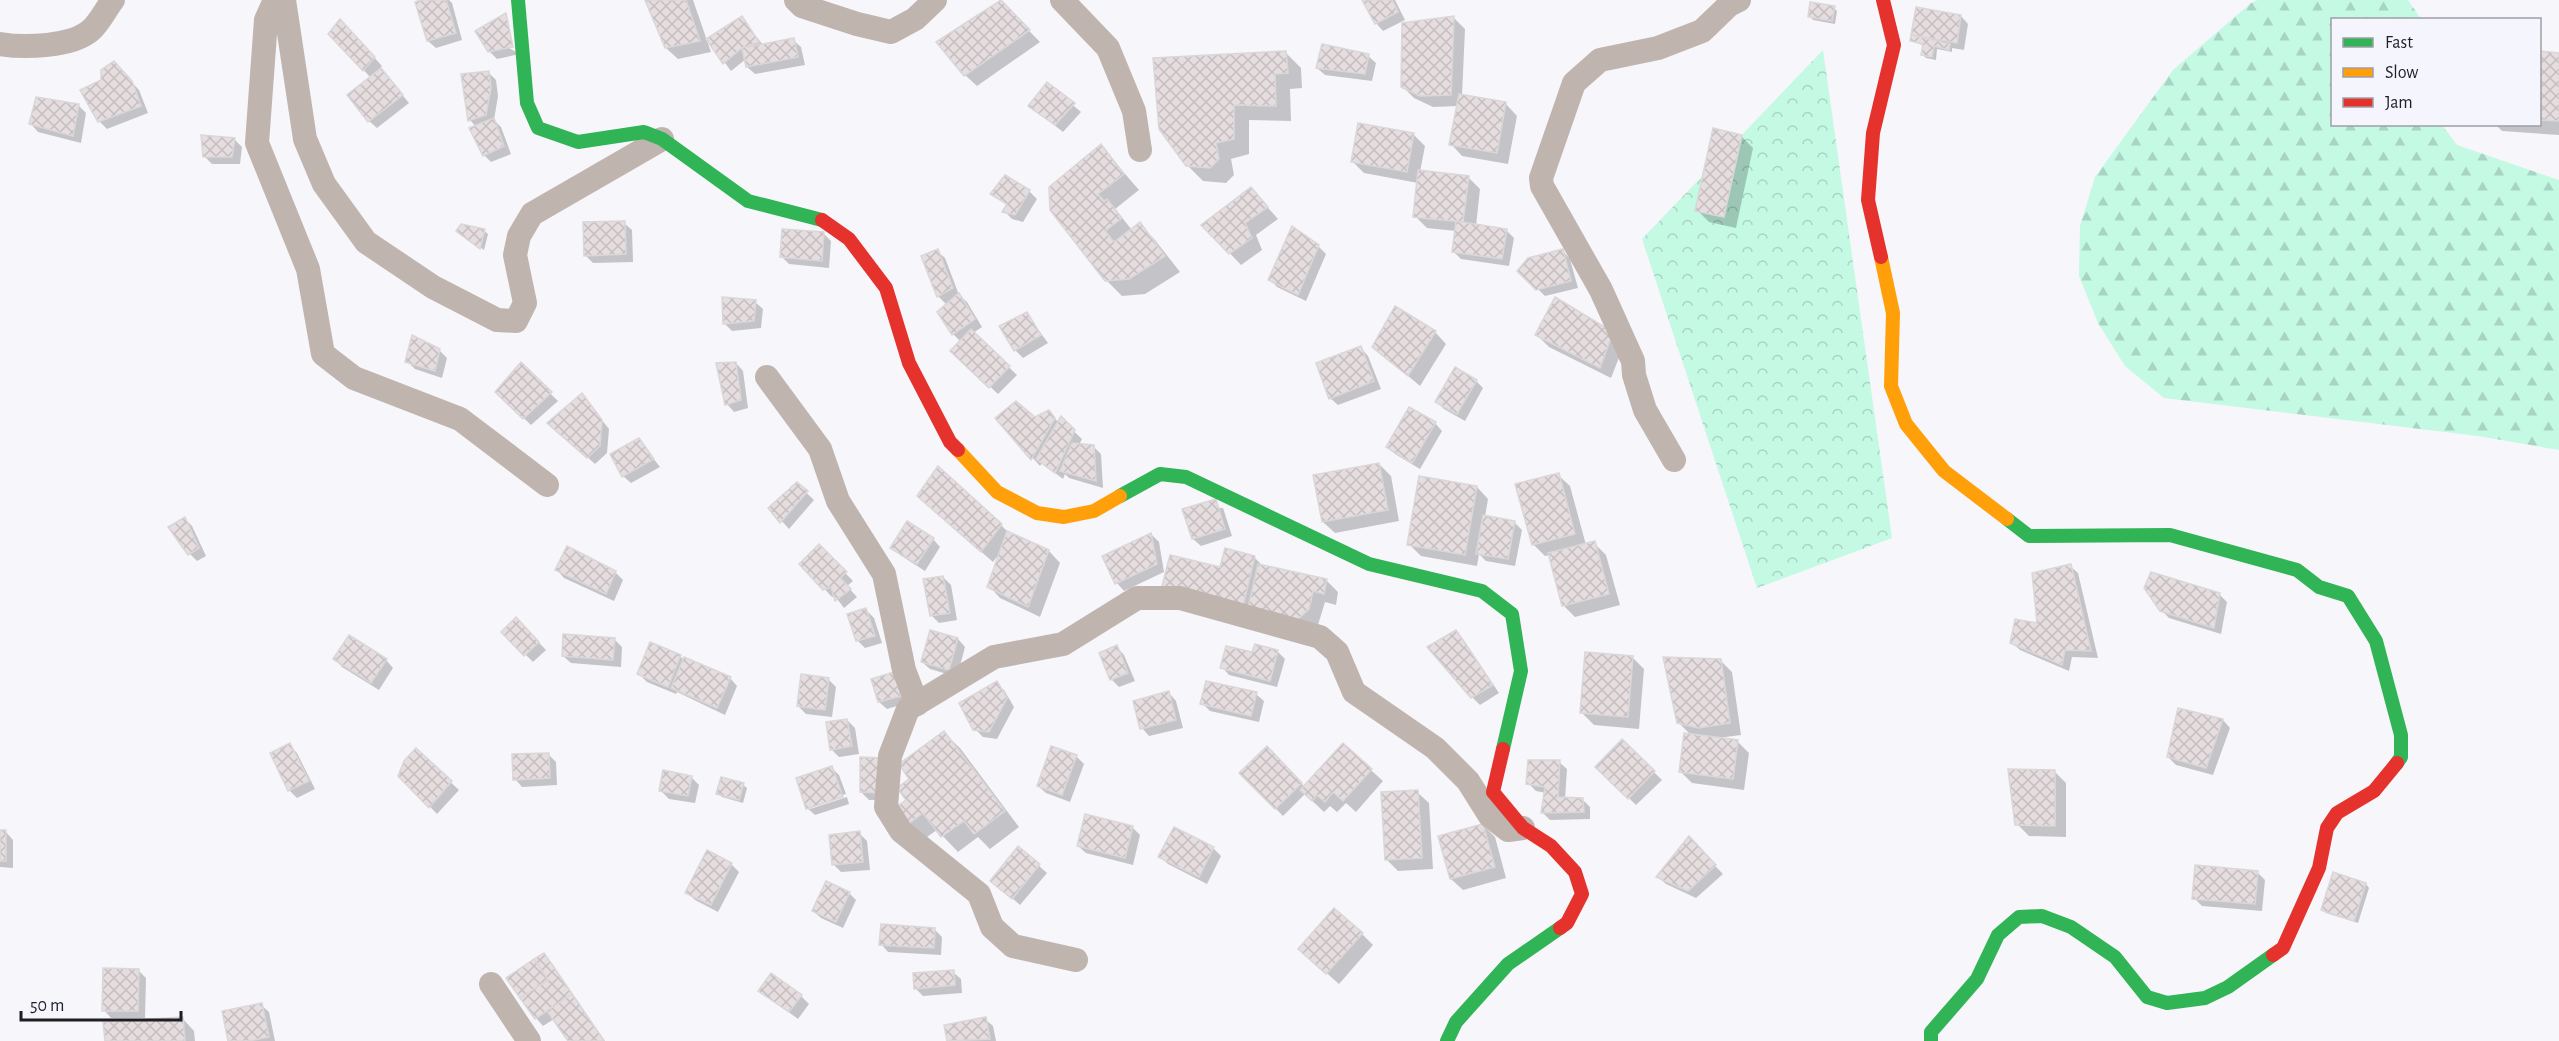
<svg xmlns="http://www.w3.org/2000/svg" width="2559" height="1041" font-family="'Alegreya Sans',sans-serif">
<defs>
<pattern id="forest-firs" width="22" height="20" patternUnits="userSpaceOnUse" patternTransform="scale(1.5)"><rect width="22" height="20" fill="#c4f9e4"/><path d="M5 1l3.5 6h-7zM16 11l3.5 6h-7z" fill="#a8d5c3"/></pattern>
<pattern id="park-crowns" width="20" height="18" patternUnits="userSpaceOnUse" patternTransform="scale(1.5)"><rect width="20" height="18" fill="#c4f9e4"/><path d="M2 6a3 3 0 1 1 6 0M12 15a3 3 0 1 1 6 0" fill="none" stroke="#a8d5c3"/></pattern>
<pattern id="building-cross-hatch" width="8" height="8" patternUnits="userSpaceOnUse" patternTransform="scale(1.5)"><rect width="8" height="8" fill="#e6dddf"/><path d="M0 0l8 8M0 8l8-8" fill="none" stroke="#c5bdbf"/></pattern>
</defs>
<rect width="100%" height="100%" fill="#f6f6fb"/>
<polygon fill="url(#forest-firs)" points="2258,0 2408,0 2421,19 2332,20 2332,124 2442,125 2457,145 2559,180 2559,450 2478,436 2164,398 2125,366 2098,323 2079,276 2080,226 2095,177 2173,70 2251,3"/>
<polygon fill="url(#park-crowns)" points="1823,50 1892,538 1757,588 1642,239"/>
<g fill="#0003">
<polygon points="427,0 449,0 452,3 462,40 436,48 428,41"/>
<polygon points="646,0 693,0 711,52 678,59 666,48"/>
<polygon points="1363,0 1395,0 1405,20 1383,31 1376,23"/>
<polygon points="1001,2 1040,42 977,86 965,75"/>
<polygon points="1834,8 1837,11 1835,24 1813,20 1810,16"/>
<polygon points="1961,16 1968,24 1964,50 1952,48 1952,52 1937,49 1936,60 1926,58 1923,55 1924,46 1911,40 1917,38 1913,34"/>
<polygon points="742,18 763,45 793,40 801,47 805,65 755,74 747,67 746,59 731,71 708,40"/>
<polygon points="1454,18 1465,29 1462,96 1506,104 1517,116 1508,164 1462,156 1451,144 1458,106 1433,107 1414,98 1402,86"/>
<polygon points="347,28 382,66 380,68 409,103 377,128 369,121 371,78 330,34"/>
<polygon points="477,31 520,54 497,59 489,51"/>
<polygon points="1285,52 1301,68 1302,88 1290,89 1291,121 1249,120 1249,154 1231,159 1234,175 1226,183 1203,181 1187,165 1160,128"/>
<polygon points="2540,53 2559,54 2559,135 2502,131 2495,124 2540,124"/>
<polygon points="1368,56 1376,63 1372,81 1325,75 1317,68"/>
<polygon points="114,63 139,90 148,113 107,129 99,121"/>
<polygon points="488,72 496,80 498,96 494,120 501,127 511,154 491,162 484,155 476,127 470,120"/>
<polygon points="1048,84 1081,112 1063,132 1030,106"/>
<polygon points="78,105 86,113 81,143 38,132 31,124"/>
<polygon points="1413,134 1425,146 1420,172 1468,177 1480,189 1476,226 1506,230 1514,238 1509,266 1461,259 1454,252 1456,231 1427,228 1415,216 1418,183 1364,173 1353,162"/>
<polygon points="1741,136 1753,148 1736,228 1709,222 1697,210"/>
<polygon points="234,139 242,147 240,164 212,164 205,157"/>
<polygon points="1101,146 1139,190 1115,209 1132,230 1140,224 1155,240 1180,272 1145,294 1122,296 1106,280 1052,209"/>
<polygon points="1005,177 1030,192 1037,199 1023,222 1012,219 1004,211 1008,206 992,194"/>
<polygon points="1262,201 1278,219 1256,235 1262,250 1241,265 1203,225"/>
<polygon points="624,223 632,230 633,262 593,263 585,255"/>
<polygon points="484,231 488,234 484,250 461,234"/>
<polygon points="824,234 831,241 829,268 789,264 781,256"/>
<polygon points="1318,246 1326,254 1306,301 1277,287 1270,279"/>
<polygon points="937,251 945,258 959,295 967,302 982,327 973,333 1017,375 998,394 952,351 961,342 953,334 947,305 938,296 923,257"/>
<polygon points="1563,251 1570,259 1578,288 1545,296 1519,271"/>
<polygon points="1556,299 1624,345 1611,378 1549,347 1537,335"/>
<polygon points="755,302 763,309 761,328 732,331 725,324"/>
<polygon points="1027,314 1048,343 1023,358 1015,350 1001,327"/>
<polygon points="1435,332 1446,344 1420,386 1374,347"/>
<polygon points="1361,348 1368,356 1381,389 1338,405 1330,398"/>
<polygon points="439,350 447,358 442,378 415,369 407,361"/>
<polygon points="736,363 743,371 748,408 734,412 727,404"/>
<polygon points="521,365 558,401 531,425 497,392"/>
<polygon points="1476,381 1483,388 1465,421 1444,409 1437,402"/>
<polygon points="582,395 609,429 607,453 595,464 557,430"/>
<polygon points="1049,412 1059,423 1061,419 1082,439 1079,445 1094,447 1101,454 1103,488 1069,478 1065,474 1063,479 1042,463 1040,466 997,418 1035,419"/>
<polygon points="1435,423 1442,431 1420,469 1395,454 1387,447"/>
<polygon points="639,440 660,467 631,483 623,476"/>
<polygon points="1379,464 1391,476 1399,521 1335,533 1323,522"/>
<polygon points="1558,475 1570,486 1586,545 1594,543 1606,555 1620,605 1575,617 1563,605 1550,555 1545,556 1533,544"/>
<polygon points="797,484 814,500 789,529 770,508"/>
<polygon points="1477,487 1488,499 1485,517 1514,522 1522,530 1515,566 1486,561 1479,554 1477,566 1421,556 1409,544"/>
<polygon points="930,507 1001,525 1010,534 1049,551 1060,563 1040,617 1000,598 989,586 999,554 993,562"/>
<polygon points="1223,508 1232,536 1201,546 1193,539 1184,510"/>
<polygon points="185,519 192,526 206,556 197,561 190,554"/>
<polygon points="1151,534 1159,542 1164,572 1124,591 1117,583"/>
<polygon points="933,539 940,547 925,571 900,555 892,548"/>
<polygon points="819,546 853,581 847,586 857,597 844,608 835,596 832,597 801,564"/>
<polygon points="567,548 616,573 623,580 614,601 564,578 557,570"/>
<polygon points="1254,557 1264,567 1326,580 1338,592 1336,605 1325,602 1318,625 1254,620 1221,569"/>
<polygon points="2070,566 2078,573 2098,658 2072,657 2069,671 2020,650 2012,643 2039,625"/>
<polygon points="943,577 951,585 957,620 939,623 931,615"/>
<polygon points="2219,594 2227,602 2221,634 2169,618 2161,610"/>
<polygon points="866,610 874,618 882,643 865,648 857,640"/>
<polygon points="516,619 546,650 533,662 503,632"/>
<polygon points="1456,632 1463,639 1499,693 1480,705 1472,697"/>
<polygon points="614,639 622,647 621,667 571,663 563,656"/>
<polygon points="958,639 965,647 957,677 930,669 922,662"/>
<polygon points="1117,647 1124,655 1135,681 1119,687 1111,679"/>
<polygon points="1277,651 1285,659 1277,687 1229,675 1222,667 1253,654"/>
<polygon points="680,656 684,660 730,678 737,686 725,715 677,692 676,694 647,682 639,674"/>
<polygon points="1632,657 1644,669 1639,729 1594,725 1582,713"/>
<polygon points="335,659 386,660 393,668 379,690 342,667"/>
<polygon points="1720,660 1732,672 1741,735 1718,738 1738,742 1749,753 1744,790 1692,783 1680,771 1691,735 1678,722"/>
<polygon points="828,679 836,687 832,717 806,714 798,706"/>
<polygon points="901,681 907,703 887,709 879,702"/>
<polygon points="996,683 1004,690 1014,707 997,739 983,737 975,729"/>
<polygon points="1169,693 1176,701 1183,728 1149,736 1142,728"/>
<polygon points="1256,694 1264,701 1259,722 1210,711 1202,703"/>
<polygon points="2179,710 2223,720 2230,728 2213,775 2176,765 2168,757"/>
<polygon points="847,720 855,728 859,754 839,757 831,749"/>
<polygon points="944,733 960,748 1019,827 990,849 978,837 958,852 937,830 924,839 909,824 908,801 912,779"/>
<polygon points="1622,741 1662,780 1636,805 1597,767"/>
<polygon points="289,745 297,753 315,789 297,798 289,790"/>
<polygon points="1343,745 1383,781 1356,812 1346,803 1337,812 1330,806 1324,812 1305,794 1283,816 1241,773 1267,749 1305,787"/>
<polygon points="416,750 459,790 437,814 400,775"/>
<polygon points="548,754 556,762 557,785 522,787 515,779"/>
<polygon points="1076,756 1084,764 1070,802 1046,793 1038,786"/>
<polygon points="1559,762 1567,769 1565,799 1582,799 1590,807 1590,819 1550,820 1542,812 1546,793 1536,791 1528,783"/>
<polygon points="888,767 887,800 869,800 861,792"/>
<polygon points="832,768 839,775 846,794 810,806 810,809 847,797 849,804 815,815 807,808"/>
<polygon points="2055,772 2066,783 2066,837 2029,836 2017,824"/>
<polygon points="691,777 699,785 695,803 669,799 661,791"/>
<polygon points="743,785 747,788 743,803 722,797 718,794"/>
<polygon points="1417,792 1429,803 1433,869 1398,871 1386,859"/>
<polygon points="1483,825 1495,837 1506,878 1463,890 1451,879"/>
<polygon points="1132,827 1140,835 1133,865 1086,853 1078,846"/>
<polygon points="1174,829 1213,848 1221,856 1207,884 1168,864 1160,857"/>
<polygon points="0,832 6,832 13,840 13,868 0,867"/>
<polygon points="859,833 867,841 870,870 841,872 834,865"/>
<polygon points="1689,839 1723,874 1696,898 1666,884 1658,877"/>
<polygon points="1019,848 1047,873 1020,905 992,881"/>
<polygon points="708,852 731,864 739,872 718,912 695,900 687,892"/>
<polygon points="2257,872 2265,880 2262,911 2202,906 2194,898"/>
<polygon points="2334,874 2366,884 2369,888 2358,923 2326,913 2322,910"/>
<polygon points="849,893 856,900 843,928 821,918 813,911"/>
<polygon points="934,929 942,937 941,955 888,952 881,944"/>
<polygon points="1362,934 1373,945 1339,984 1312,960"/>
<polygon points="543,954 551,962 605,1041 569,1041 554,1019 543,1026 536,1018"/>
<polygon points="138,970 146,978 145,1018 111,1018 104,1010"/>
<polygon points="953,972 961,979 962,993 923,996 915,988"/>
<polygon points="760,991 801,996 809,1004 798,1019"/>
<polygon points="261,1005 269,1012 275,1041 230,1041"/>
<polygon points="183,1019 194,1031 195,1041 106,1041"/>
<polygon points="985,1019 993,1026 996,1041 949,1041 946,1026"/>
</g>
<g fill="url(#building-cross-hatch)" stroke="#dad7d9" stroke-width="1.5">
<polygon points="421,0 446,0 456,33 427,41 415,2"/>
<polygon points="645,0 686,0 700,41 665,48"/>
<polygon points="1001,0 1030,30 964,76 936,42"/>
<polygon points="1362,0 1392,0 1398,12 1375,24"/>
<polygon points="1810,2 1835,6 1832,21 1808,17"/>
<polygon points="1916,7 1961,15 1957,43 1911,35"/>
<polygon points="506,13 513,47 488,52 475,31"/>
<polygon points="742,16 759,42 742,48 723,64 706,39"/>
<polygon points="1454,16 1451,95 1420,96 1401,87 1402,23"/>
<polygon points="340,19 375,57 363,71 328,34"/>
<polygon points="1911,35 1950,44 1949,50 1934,46 1932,57 1921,55 1923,44 1910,41"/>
<polygon points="794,38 798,57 746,67 742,48"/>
<polygon points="1322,44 1369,54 1365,74 1316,68"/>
<polygon points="1286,51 1288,73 1275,74 1276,106 1234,105 1234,139 1216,143 1219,159 1210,168 1186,166 1159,129 1153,58"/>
<polygon points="2540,51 2559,53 2559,121 2540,120"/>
<polygon points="114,61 132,81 141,106 98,122 80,90 101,80 101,70"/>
<polygon points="381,68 403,95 368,122 347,95"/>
<polygon points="489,71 491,88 486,115 468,121 461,74"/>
<polygon points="1047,82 1075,103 1055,125 1028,106"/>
<polygon points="1459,94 1506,102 1497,153 1449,145"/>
<polygon points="36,97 79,104 73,136 29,124"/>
<polygon points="494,118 504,146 483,156 469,128"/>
<polygon points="1358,123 1414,133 1407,172 1351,162"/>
<polygon points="1713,128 1742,135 1724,217 1695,211"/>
<polygon points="201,135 235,138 232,157 203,157"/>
<polygon points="1101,144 1124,174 1098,194 1104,201 1107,199 1122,218 1105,231 1114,242 1140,222 1165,256 1129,279 1105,281 1050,210 1049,187"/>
<polygon points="1418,170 1469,176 1463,222 1413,217"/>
<polygon points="1005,175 1030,190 1015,215 1002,212 1007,204 990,194"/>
<polygon points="1251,187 1268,207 1245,223 1252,238 1229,254 1201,225"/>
<polygon points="625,221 626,254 584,256 583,222"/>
<polygon points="1456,221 1507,229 1502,259 1452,252"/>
<polygon points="461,224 485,229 480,249 456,231"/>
<polygon points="1292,226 1319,245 1298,295 1268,280"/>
<polygon points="782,229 824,232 822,261 780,257"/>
<polygon points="938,249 953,288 937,297 921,256"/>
<polygon points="1563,249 1571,281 1536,290 1517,271 1528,258"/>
<polygon points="959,293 975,319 952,335 937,312"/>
<polygon points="722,297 756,300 754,321 723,324"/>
<polygon points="1555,297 1613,332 1600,368 1535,335"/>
<polygon points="1395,306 1436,331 1408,376 1372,347"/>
<polygon points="1027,312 1041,335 1014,351 999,326"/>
<polygon points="971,329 1010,366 989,388 950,351"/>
<polygon points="412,335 440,349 435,371 405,362"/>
<polygon points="1361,346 1374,381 1329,399 1316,363"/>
<polygon points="521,362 552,392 523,419 495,392"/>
<polygon points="736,362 741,400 725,405 716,363"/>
<polygon points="1455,367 1477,380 1457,414 1435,402"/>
<polygon points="582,393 602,420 600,446 587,458 547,423"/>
<polygon points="1016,401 1035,417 1049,410 1055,418 1031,460 995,418"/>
<polygon points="1409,407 1436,422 1412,463 1386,447"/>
<polygon points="1061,416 1075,430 1055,473 1036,459"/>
<polygon points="639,438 654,459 622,477 610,454"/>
<polygon points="1072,443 1094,445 1096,481 1060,471"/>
<polygon points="1379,463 1388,510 1322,522 1313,475"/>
<polygon points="938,466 1002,524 981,552 917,496"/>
<polygon points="1559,473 1575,534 1532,545 1515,484"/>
<polygon points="1419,476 1477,486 1465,555 1407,545"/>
<polygon points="797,482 808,491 780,523 768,508"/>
<polygon points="1216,499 1225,529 1192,539 1182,509"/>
<polygon points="1483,515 1515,521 1508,559 1476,554"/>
<polygon points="185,517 199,548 188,555 168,527"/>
<polygon points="907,521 934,538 917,564 890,548"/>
<polygon points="1007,531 1049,550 1028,607 987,587"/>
<polygon points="1151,533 1157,564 1115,584 1102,556"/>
<polygon points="1595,541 1609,594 1562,606 1548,553"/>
<polygon points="819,544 847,572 840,578 851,589 835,601 831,587 823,590 799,564"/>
<polygon points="567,546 616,571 606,594 555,570"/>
<polygon points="1225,548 1255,556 1242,610 1161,590 1170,555 1220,567"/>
<polygon points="1258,564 1327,579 1324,594 1313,591 1309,609 1297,620 1247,613"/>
<polygon points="2071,564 2091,651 2065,650 2062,665 2010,643 2015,619 2037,623 2032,573"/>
<polygon points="2151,572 2220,593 2214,628 2160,611 2144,588"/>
<polygon points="943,576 950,613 930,616 923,579"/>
<polygon points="866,608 875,636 856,641 847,614"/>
<polygon points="516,617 539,642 524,656 501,632"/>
<polygon points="930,630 958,638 949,670 921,662"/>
<polygon points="1456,630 1493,685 1471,698 1427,647"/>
<polygon points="563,634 615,638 613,660 562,656"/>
<polygon points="349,635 387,659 371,683 333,659"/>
<polygon points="650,642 681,655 668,687 637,674"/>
<polygon points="1255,644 1278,650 1270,681 1220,668 1226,646 1252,652"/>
<polygon points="1117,645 1128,673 1110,680 1099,653"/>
<polygon points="1585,652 1633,656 1628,717 1580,713"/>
<polygon points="684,657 731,677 717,708 671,688"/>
<polygon points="1663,657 1721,659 1730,723 1699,728 1677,723"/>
<polygon points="894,672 901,696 878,702 871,679"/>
<polygon points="801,674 829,678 825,710 797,706"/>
<polygon points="997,681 1007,698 989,732 973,730 959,703"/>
<polygon points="1206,681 1257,692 1251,716 1200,704"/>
<polygon points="1169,691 1176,720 1140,729 1133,701"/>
<polygon points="2178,708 2223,719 2206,768 2167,757"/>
<polygon points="847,719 852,746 830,750 826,722"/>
<polygon points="944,731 1005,811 974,834 964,821 941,837 923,813 907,825 895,808 906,800 897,788 909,779 899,764"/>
<polygon points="1684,733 1738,740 1733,779 1679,772"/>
<polygon points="1622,739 1655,771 1628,799 1595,767"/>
<polygon points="290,743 309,781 288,791 270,753"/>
<polygon points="1343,743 1372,769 1343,801 1333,792 1325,802 1317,795 1312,801 1300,790"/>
<polygon points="1051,746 1077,755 1062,795 1037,786"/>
<polygon points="1267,746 1302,783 1275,809 1239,773"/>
<polygon points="416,748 452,781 429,808 398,776 404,761"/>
<polygon points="549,753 550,778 513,780 512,754"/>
<polygon points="860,757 881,758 880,793 860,792"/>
<polygon points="1528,760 1560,760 1558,797 1583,798 1584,812 1541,813 1545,787 1526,784"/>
<polygon points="832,766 843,797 806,809 796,778"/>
<polygon points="2008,769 2055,770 2055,826 2015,825"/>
<polygon points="663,770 692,776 688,796 659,791"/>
<polygon points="721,777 744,783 739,800 716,794"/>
<polygon points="1418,790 1422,858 1385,860 1381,792"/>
<polygon points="1085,814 1133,826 1125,858 1077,846"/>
<polygon points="1483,824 1495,867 1450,879 1438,836"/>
<polygon points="1174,827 1214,847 1199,877 1158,857"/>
<rect x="0" y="830" width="6" height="31"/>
<polygon points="860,831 863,862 832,865 829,835"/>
<polygon points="1689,836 1716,865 1688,891 1656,877"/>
<polygon points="1018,846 1040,864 1012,899 990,881"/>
<polygon points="707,850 732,863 711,905 685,893"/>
<polygon points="2195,865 2258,871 2255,904 2192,899"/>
<polygon points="2333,872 2366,883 2354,921 2321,910"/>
<polygon points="826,881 850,892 836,922 812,911"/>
<polygon points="1334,908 1363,933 1326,974 1298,949"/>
<polygon points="881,924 935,928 934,948 879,945"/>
<polygon points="544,953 572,994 535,1019 520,998 548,980 534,959"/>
<polygon points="534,959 548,980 520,998 506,978"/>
<polygon points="103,968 139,969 138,1011 102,1011"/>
<polygon points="954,970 955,985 914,989 913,973"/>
<polygon points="771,973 802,995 789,1012 758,991"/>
<polygon points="572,994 604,1041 568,1041 547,1011"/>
<polygon points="262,1003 269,1037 249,1041 228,1041 222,1011"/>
<polygon points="183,1017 185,1041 105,1041 103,1022"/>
<polygon points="986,1017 990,1039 947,1041 944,1025"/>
</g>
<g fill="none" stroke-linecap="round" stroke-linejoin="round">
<g stroke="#c0b4af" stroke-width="24">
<polyline points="275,0 266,20 257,143 308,269 323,354 354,378 460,419 547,485"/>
<polyline points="284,0 305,139 324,184 366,242 433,287 497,320 516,321 525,303 515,255 519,236 532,214 662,139"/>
<polyline points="796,0 802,6 857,24 891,32 915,19 935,0"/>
<polyline points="1062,0 1108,48 1134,111 1140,150"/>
<path d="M0,44C24,48 72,47 91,30C99,23 106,9 113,0"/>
<polyline points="767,377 820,449 838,501 884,574 904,670 917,704"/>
<polyline points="1674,460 1645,410 1634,375 1633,361 1601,290 1542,186 1541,178 1574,83 1600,60 1658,48 1702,31 1729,5 1739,0"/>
<polyline points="1076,960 1013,946 992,927 979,894 901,831 886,807 890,756 908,709 994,657 1063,644 1137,598 1180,598 1320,637 1337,652 1354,692 1435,748 1468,781 1490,816 1508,830 1523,828"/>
<polyline points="491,984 529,1041"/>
</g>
<g stroke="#30b455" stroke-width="14">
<polyline points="518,0 527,103 538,128 578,142 644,132 662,139 748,201 822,220"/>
<polyline points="1120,496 1160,474 1186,477 1369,564 1482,591 1512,614 1521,671 1503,749"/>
<polyline points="2007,519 2029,536 2170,535 2297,570 2319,587 2348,596 2376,641 2401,735 2401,757 2397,763"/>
<polyline points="1447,1041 1456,1022 1508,964 1560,928"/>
<polyline points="1931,1041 1931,1032 1977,979 1998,935 2019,917 2042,916 2071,927 2115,957 2147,997 2167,1003 2205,998 2228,987 2273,955"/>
</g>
<g stroke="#ff9f0a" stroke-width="14">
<polyline points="1881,257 1893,313 1891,386 1906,424 1944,471 2007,519"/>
<polyline points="958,450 997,492 1037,513 1064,517 1094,511 1120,496"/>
</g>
<g stroke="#e5322d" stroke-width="14">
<polyline points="822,220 849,239 886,288 909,363 950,442 958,450"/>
<polyline points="1881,257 1868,200 1873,133 1894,45 1883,0"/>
<polyline points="1503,749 1493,792 1523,828 1551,846 1575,872 1582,894 1567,923 1560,928"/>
<polyline points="2273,955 2283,948 2319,868 2327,828 2337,813 2374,791 2397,763"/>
</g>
</g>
<rect x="2331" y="18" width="210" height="108" fill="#f4f5fd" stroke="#9f9fa6" stroke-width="1.5"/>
<rect x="2343" y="38" width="30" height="9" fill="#30b455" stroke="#9f9fa6" stroke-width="1.5"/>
<text x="2385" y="48" font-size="18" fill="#1f1f23">Fast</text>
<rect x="2343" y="68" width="30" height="9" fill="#ff9f0a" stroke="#9f9fa6" stroke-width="1.5"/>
<text x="2385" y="78" font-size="18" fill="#1f1f23">Slow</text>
<rect x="2343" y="98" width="30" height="9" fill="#e5322d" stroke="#9f9fa6" stroke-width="1.5"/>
<text x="2385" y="108" font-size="18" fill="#1f1f23">Jam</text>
<path d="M21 1011v9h160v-9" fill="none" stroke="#1f1f23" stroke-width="3"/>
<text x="30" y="1011" font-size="18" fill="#1f1f23" stroke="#f4f5fd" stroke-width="4.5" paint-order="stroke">50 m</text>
</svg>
